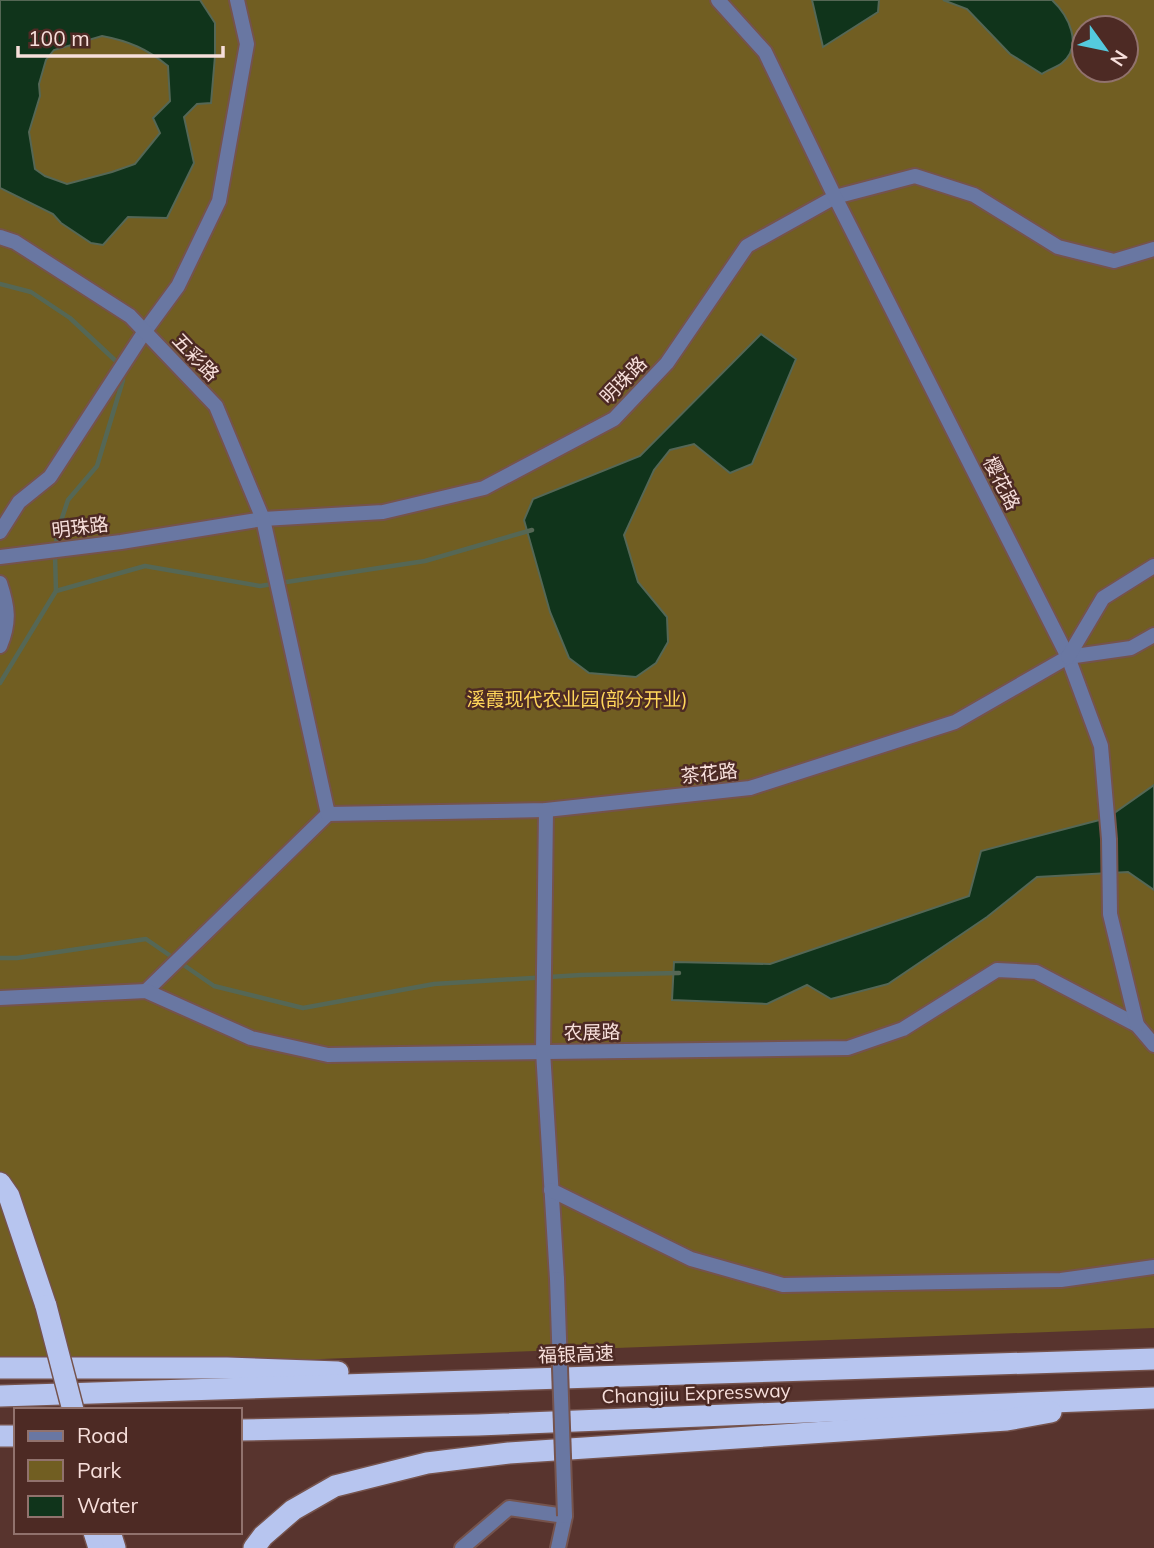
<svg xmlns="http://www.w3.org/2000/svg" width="1154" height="1548" font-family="Mulish,'Noto Sans SC',sans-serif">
<rect width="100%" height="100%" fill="#58342e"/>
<path fill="#715e22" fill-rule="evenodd" d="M0,0H1154V1328L0,1371ZM1084,28H1126V70H1084Z"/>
<g fill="#10341b" stroke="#556755" stroke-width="2" fill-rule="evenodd">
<path d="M0,0H200L215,23V56L211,103L197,104L184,117L194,163L167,218L128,217L103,245L91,243L61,223L53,214L0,188ZM102,36C129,41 147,49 168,66L170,101L153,118L160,133L135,164L112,172L67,184L45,176L35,169L29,132L40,96L39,84L46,60L54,50Z"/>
<polygon points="812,0 879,0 878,12 823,47"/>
<path d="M943,0H1052C1068,15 1084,45 1062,63C1057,67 1048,70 1042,74L1010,54L967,9Z"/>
<polygon points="761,334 796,359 752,464 730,473 694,444 670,450 654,470 624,535 638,582 667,617 668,642 656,663 636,677 589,673 569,658 550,612 524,520 533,499 640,456"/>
<polygon points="1154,785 1154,890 1128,872 1037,877 987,917 888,984 831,999 807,985 767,1004 672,1000 674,962 770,964 969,896 981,851 1107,818"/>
</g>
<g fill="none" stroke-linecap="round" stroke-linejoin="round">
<g stroke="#556755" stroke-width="4.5">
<polyline points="0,284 31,292 70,318 119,364"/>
<polyline points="56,546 57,533 68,500 97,466 123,380 123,375"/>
<polyline points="56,591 145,566 260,586 425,561 532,530"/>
<polyline points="0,683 56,591 55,555"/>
<polyline points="0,958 17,958 146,939 214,986 303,1008 434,984 581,975 679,973"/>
</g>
<g stroke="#75534d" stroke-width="18">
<g id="minor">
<polyline points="0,532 19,502 50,477 145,331 178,286 219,201 247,44 237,0"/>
<polyline points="0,557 121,542 263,519 383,512 484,488 614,419 667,363 747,246 835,197 915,176 974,195 1058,247 1114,261 1154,249"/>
<path d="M0,583C8,607 10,622 0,646"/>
<polyline points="146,991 328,814"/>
<polyline points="0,998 146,991 251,1038 328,1055 848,1048 903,1029 997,970 1036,972 1137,1025 1154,1045"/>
<polyline points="462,1548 509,1508 565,1516 558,1548"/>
</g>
</g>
<g stroke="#75534d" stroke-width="18">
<g id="tertiary">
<polyline points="718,0 765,52 835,197 1068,657 1101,746 1109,839 1110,914 1137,1025"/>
<polyline points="0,237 15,242 130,316 216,406 263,519 328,814 546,810 750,788 955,722 1068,657 1131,648 1154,635"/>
<polyline points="1068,657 1103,598 1154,566"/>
<polyline points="546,810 543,1051 557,1279"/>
<polyline points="551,1190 691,1259 783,1285 1061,1280 1154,1267"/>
</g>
</g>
<g stroke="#75534d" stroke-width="24">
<g id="motorway">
<polyline points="0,1183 9,1196 46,1306"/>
<polyline points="0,1368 227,1368 338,1372"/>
<polyline points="0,1396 1154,1359"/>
<polyline points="240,1430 478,1425 1154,1398"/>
<polyline points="0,1436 16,1436"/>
<polyline points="94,1532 99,1548"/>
<polyline points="110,1532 115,1548"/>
<polyline points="254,1548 263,1536 293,1510 335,1486 427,1463 509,1453 1007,1420 1051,1412"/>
</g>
</g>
<use href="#minor" stroke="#6977a2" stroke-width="14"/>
<use href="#tertiary" stroke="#6977a2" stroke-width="14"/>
<use href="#motorway" stroke="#b7c5ef" stroke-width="21"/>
<g stroke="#75534d" stroke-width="18" stroke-linecap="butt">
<polyline id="minor-bridge" points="557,1279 565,1516"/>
</g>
<g stroke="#75534d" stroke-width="24" stroke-linecap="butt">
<polyline id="motorway-bridge" points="46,1306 73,1410"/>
</g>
<use href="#minor-bridge" stroke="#6977a2" stroke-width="14"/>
<use href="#motorway-bridge" stroke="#b7c5ef" stroke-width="21"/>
</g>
<g text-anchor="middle" stroke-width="5" stroke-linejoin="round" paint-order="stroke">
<g font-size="19" fill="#f7dfdb" stroke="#4d2a24">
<text transform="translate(196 357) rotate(46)" y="7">五彩路</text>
<text transform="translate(623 380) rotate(-46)" y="7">明珠路</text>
<text transform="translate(1002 483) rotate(63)" y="7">樱花路</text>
<text transform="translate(80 527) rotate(-7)" y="7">明珠路</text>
<text transform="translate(709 773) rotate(-6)" y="7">茶花路</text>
<text transform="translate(592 1032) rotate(-1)" y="7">农展路</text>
<text transform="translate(576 1354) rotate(-2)" y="7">福银高速</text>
<text transform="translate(696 1393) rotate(-2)" y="7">Changjiu Expressway</text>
</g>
<g font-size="19" fill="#ffd65a" stroke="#4d2a24">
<text x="577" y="706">溪霞现代农业园(部分开业)</text>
</g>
</g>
<rect x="14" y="1408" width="228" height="126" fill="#4d2a24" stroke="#91726d" stroke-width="2"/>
<rect x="28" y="1431" width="35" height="10" fill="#6977a2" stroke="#91726d" stroke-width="2"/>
<text x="77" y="1443" font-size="21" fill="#f7dfdb">Road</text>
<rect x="28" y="1460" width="35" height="21" fill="#715e22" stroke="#91726d" stroke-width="2"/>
<text x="77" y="1478" font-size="21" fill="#f7dfdb">Park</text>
<rect x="28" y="1496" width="35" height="21" fill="#10341b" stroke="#91726d" stroke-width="2"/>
<text x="77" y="1513" font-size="21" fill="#f7dfdb">Water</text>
<g transform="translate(1105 49) rotate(123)"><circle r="33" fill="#4d2a24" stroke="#91726d" stroke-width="2"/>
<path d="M0-5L12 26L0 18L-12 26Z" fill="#54cade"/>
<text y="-10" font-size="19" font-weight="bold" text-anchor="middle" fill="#f7dfdb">N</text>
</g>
<path d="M18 46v10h205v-10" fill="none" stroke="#f7dfdb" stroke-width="3.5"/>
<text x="28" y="46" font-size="21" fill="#f7dfdb" stroke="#4d2a24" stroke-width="5" paint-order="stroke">100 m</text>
</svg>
